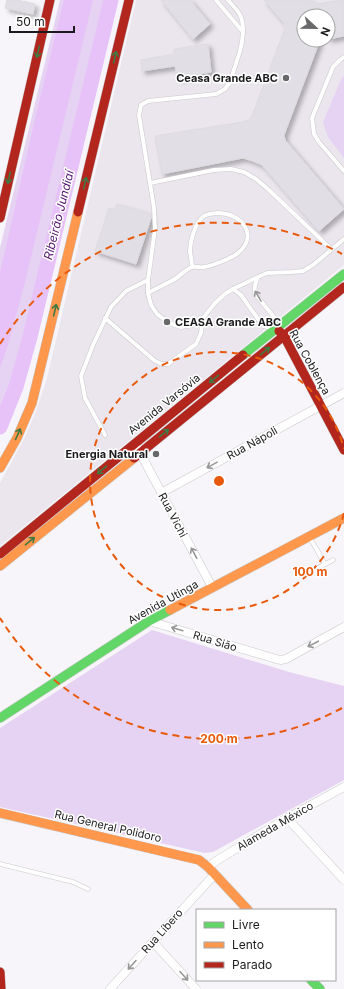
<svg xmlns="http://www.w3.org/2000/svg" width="344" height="989" font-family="Inter,sans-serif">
<defs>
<filter id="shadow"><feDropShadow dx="3.5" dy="3.5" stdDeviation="2" flood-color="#0004"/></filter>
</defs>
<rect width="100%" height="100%" fill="#f7f5f9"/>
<path fill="#ebe6ee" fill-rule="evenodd" d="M136,0H344V265L0,546V483L24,439L36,411L47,378ZM304,16H328V40H304Z"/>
<g fill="#e6d2f2">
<polygon points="60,0 106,0 18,362 9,394 0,418 0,248"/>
<polygon points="344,75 344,158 328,137 323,122 340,82"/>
<polygon points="152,630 289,672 344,686 344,780 213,852 205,853 0,807 0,728"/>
</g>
<polygon fill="#e6c2f8" points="64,0 93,0 25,282 8,345 0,368 0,273 35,119"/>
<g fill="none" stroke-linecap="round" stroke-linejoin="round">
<polyline stroke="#e6c2f8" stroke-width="15" points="0,427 16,387 30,337 111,0"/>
</g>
<g fill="#e2dee5" stroke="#dcdbde" filter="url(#shadow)">
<polygon points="7,0 17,0 35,4 33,14 5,8"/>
<polygon points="161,0 190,0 210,24 193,39"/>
<polygon points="264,0 309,0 310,2 316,4 344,0 344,36 328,39 328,16 304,16 304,40 320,40 284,135 285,140 344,209 319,231 262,165 253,161 243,158 162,174 155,136 243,122 249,120 252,116 284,31 285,27 283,22"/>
<polygon points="208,44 211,72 178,78 175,66 142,71 141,60 174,54 174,49"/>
<polygon points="117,204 151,214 151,218 136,264 95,251 109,208 115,210"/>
</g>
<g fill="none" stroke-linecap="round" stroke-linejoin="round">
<g stroke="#c9c8ca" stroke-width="5">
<g id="lane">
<polyline points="216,0 243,32 242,42 240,51 230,82 225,89 216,94 148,101 141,105 139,115 154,208 155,229 148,280 148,293 151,305 157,314 169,323 181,327 192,325 203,318 215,303 225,294 233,289 258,277"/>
<path d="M228,0C239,13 243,14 243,32"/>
<polyline points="344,57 340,60 333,67 312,118 314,134 319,142 344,171"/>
<polyline points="150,183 214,170 231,169 244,172 256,179 269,190 331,249"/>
<path d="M233,289L241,295L263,326L277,329L274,317L256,295C253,289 255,283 258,277L267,273L292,272L303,271L313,265L344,239"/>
<path d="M148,293C157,288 166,284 175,279C179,276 188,268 192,267C196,266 201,268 204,267C212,266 232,258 238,253C259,235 242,214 219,213C214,213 208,214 204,216C195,222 190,242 190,252C191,257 192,262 192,267"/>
<polyline points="105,318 155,361 162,364 168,364 196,344 201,333 203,318"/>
<polyline points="105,435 85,398 81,376 93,345 111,307 126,291 148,280"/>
<polyline points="310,538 325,564"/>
<polyline points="318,568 333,560"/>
<polyline points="0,864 73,882 88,889"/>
</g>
</g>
<g stroke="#c9c8ca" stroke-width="9">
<g id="street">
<polyline points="138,449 212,587"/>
<polyline points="161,493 344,393"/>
<polyline points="149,621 276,659 281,660 286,659 344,627"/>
<polyline points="287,818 344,880"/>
<polyline points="208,867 216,861 287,818 344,787"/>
<polyline points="153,942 196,989"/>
<polyline points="110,989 215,874"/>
</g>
</g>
<g stroke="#c9c8ca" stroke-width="10">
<g id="fast">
<polyline points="243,355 344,274"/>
<polyline points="0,718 149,621 170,610"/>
<polyline points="311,980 320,989"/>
</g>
</g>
<g stroke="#c9c8ca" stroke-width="10">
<g id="slow">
<polyline points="0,468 17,438 32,403 78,212"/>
<polyline points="0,566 134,458"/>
<polyline points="170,610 344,518"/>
<polyline points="0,813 199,860 208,867 248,910"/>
</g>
</g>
<g stroke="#c9c8ca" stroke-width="10">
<g id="jam">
<polyline points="78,212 129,0"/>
<polyline points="0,218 50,0"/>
<polyline points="279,331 284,336 344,450"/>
<polyline points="134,458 344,287"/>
<polyline points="0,554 243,355"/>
<polyline points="0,972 1,989"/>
</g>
</g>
<use href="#lane" stroke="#fefefe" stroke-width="4"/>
<use href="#street" stroke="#fefefe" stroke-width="8"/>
<use href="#fast" stroke="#63d668" stroke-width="9"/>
<use href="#slow" stroke="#ff974d" stroke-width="9"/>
<use href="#jam" stroke="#b3261e" stroke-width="9"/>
</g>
<defs><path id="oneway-shaft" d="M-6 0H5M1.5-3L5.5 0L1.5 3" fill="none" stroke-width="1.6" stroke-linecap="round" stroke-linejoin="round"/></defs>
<g stroke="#3f7842">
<use href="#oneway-shaft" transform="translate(38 52) rotate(103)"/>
<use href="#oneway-shaft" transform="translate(115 57) rotate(-77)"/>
<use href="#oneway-shaft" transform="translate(9 178) rotate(103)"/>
<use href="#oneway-shaft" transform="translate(85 183) rotate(-77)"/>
<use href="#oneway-shaft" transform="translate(55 310) rotate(-77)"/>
<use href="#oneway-shaft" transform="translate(265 351) rotate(-39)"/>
<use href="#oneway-shaft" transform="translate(214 379) rotate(141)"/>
<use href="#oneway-shaft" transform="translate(164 433) rotate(-39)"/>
<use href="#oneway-shaft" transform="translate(18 434) rotate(-66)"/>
<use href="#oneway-shaft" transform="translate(102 470) rotate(140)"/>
<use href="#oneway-shaft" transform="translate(30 541) rotate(-39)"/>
</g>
<g stroke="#989798">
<use href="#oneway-shaft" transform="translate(258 296) rotate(-120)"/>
<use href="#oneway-shaft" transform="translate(212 465) rotate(151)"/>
<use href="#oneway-shaft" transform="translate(194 553) rotate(-118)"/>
<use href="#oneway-shaft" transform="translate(177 629) rotate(-163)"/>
<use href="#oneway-shaft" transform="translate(313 644) rotate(152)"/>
<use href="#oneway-shaft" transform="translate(132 965) rotate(132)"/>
<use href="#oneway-shaft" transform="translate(184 976) rotate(48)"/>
</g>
<g fill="none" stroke="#e8590c" stroke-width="2" stroke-dasharray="7 5">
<path d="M344 513A129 129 0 1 1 344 449"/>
<path d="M342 708A258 258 0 0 1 0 618M0 344A258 258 0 0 1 342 254"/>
</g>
<g fill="#686769" stroke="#fff" stroke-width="1.5">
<circle cx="286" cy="78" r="4"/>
<circle cx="167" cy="322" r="4"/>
<circle cx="156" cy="454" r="4"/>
</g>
<g text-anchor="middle" stroke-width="3" stroke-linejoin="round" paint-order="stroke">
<g font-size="11" font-weight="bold" fill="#1b1a1c" stroke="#fff" text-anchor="end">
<text x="278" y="82">Ceasa Grande ABC</text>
<text x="175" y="326" text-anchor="start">CEASA Grande ABC</text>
<text x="148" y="458">Energia Natural</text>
</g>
<g font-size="11" fill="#1b1a1c" stroke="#fff">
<text transform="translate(310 362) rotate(61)" y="4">Rua Coblença</text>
<text transform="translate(164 404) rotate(-39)" y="4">Avenida Varsóvia</text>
<text transform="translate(252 443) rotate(-29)" y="4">Rua Nápoli</text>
<text transform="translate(173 515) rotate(62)" y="4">Rua Vichi</text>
<text transform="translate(163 602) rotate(-29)" y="4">Avenida Utinga</text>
<text transform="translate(215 641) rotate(17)" y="4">Rua Sião</text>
<text transform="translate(108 826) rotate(13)" y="4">Rua General Polidoro</text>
<text transform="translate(275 826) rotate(-30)" y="4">Alameda México</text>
<text transform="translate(162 931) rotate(-48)" y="4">Rua Líbero</text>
</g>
<g font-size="12" font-style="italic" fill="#54166e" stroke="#fff">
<text transform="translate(59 215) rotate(-76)" y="4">Ribeirão Jundiaí</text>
</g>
</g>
<circle cx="219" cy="481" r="6" fill="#e8590c" stroke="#fff" stroke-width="2"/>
<g font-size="12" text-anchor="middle" font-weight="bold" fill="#e8590c" stroke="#fff" stroke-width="3" stroke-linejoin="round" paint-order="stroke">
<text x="310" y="576">100 m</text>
<text x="219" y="743">200 m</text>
</g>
<rect x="196" y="909" width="140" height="72" fill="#ffffff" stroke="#a4a3a4"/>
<rect x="204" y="922" width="20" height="6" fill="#63d668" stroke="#a4a3a4"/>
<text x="232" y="929" font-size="12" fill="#1b1a1c">Livre</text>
<rect x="204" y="942" width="20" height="6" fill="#ff974d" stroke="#a4a3a4"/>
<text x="232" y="949" font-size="12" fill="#1b1a1c">Lento</text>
<rect x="204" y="962" width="20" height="6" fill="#b3261e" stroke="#a4a3a4"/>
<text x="232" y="969" font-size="12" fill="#1b1a1c">Parado</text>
<g transform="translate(316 28) rotate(112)"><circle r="19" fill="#ffffff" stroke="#a4a3a4"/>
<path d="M0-3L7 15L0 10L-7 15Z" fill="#686769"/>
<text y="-6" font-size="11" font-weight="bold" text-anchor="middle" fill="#1b1a1c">N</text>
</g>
<path d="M10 26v6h64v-6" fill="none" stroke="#1b1a1c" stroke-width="2"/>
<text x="16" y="26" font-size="12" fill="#1b1a1c" stroke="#ffffff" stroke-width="3" paint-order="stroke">50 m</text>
</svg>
